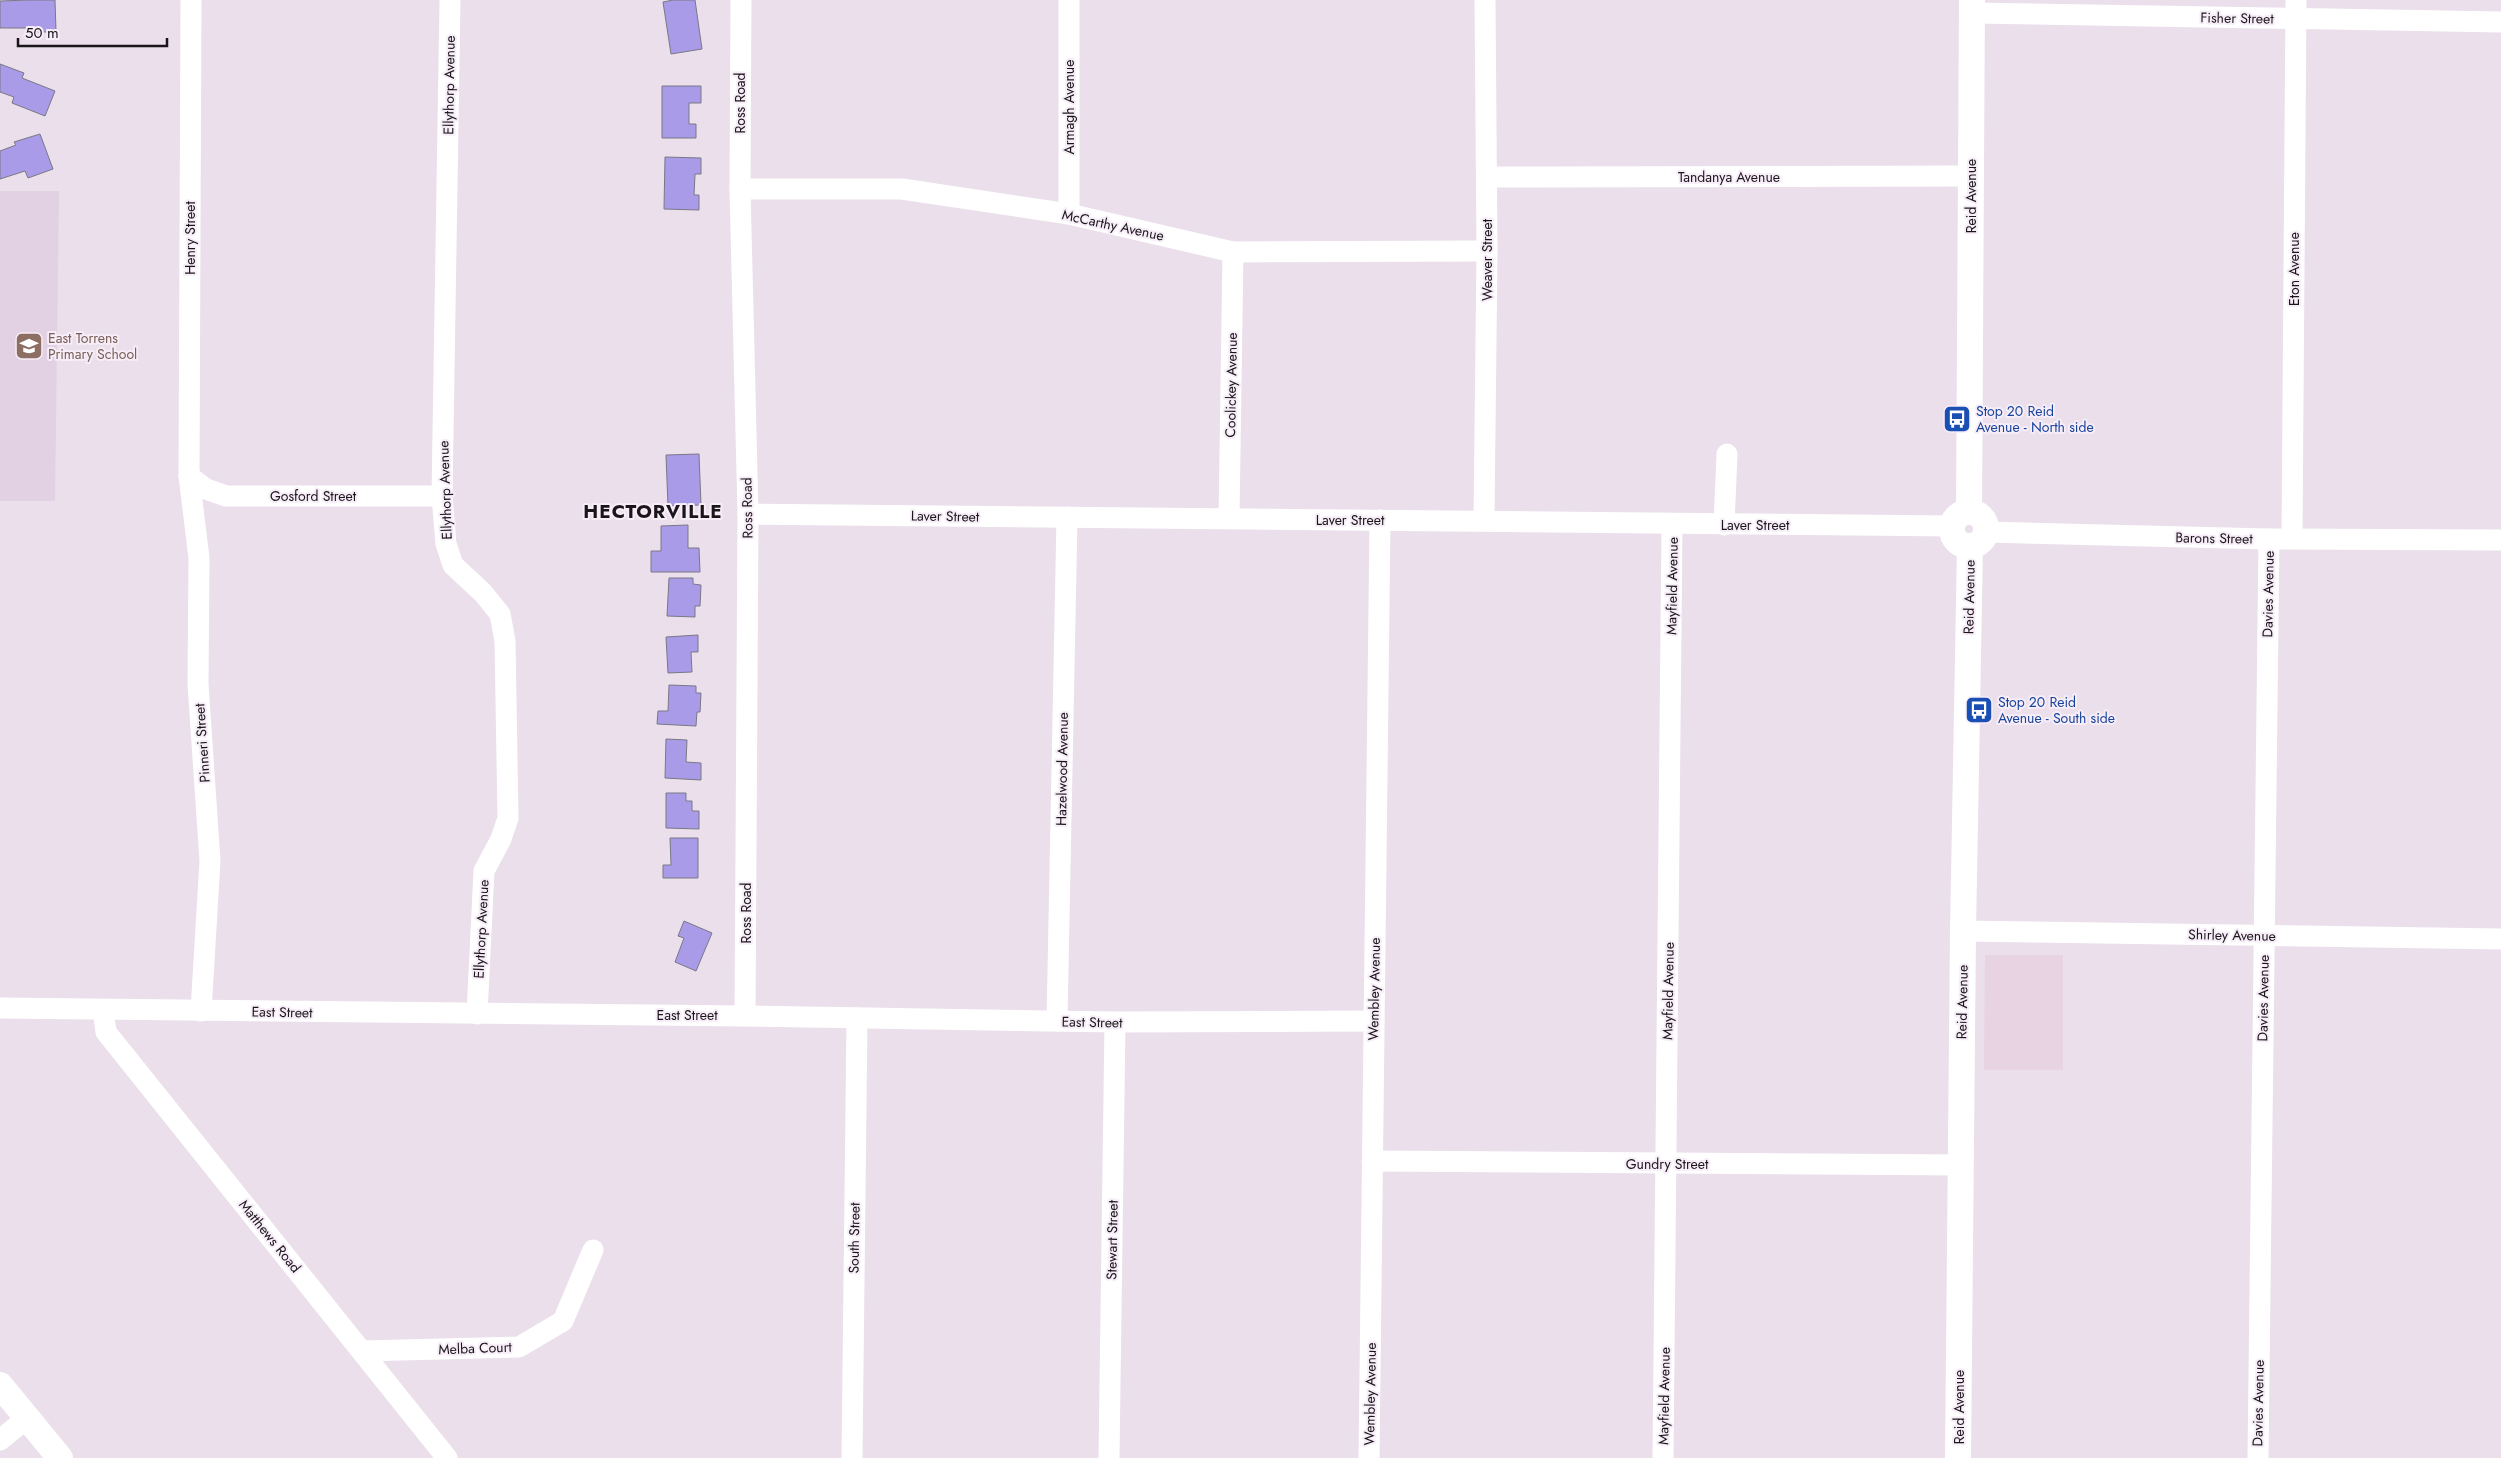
<svg xmlns="http://www.w3.org/2000/svg" width="2501" height="1458" font-family="Jost,sans-serif">
<rect width="100%" height="100%" fill="#eadfeb"/>
<polygon fill="#e7d3e2" points="1985,955 2063,955 2063,1070 1984,1070"/>
<polygon fill="#e1d1e3" points="0,191 59,191 55,501 0,501"/>
<g fill="#a99be8" stroke="#7a7885">
<polygon points="28,0 55,0 56,32 29,32 29,28 0,28 0,1"/>
<polygon points="673,0 695,0 702,49 671,54 663,2"/>
<polygon points="0,64 24,73 22,78 55,91 45,116 12,103 14,97 0,92"/>
<polygon points="662,86 701,86 701,103 689,103 689,124 696,124 696,138 662,138"/>
<polygon points="40,134 53,169 28,178 25,171 0,179 0,151 16,145 14,142"/>
<polygon points="665,157 701,158 701,174 695,174 694,195 699,195 699,210 664,209"/>
<polygon points="699,454 701,505 668,506 666,455"/>
<polygon points="688,525 688,548 699,548 700,572 651,572 651,551 661,551 661,526"/>
<polygon points="669,578 693,578 693,584 701,585 700,606 695,606 695,617 667,616"/>
<polygon points="698,635 698,652 691,652 692,672 668,673 666,637"/>
<polygon points="669,685 696,686 696,693 701,693 700,712 697,712 696,726 657,724 658,711 668,711"/>
<polygon points="666,739 687,740 686,762 701,763 701,780 665,778"/>
<polygon points="666,793 686,793 686,801 692,801 692,811 699,811 699,829 666,828"/>
<polygon points="670,838 698,838 698,878 663,878 663,865 671,865"/>
<polygon points="684,921 712,933 696,971 675,962 684,938 678,936"/>
</g>
<g fill="none" stroke-linecap="round" stroke-linejoin="round">
<g stroke="#fff" stroke-width="21">
<polyline points="191,0 189,476 199,558 198,684 210,861 201,1011"/>
<polyline points="450,0 442,496 446,544 453,565 483,593 500,614 505,641 508,818 501,839 484,871 477,1014"/>
<polyline points="741,0 740,189 748,514 745,1016"/>
<polyline points="1972,13 2501,22"/>
<polyline points="1487,177 1971,176"/>
<polyline points="740,189 902,189 1069,214 1233,252 1487,251"/>
<polyline points="1069,214 1069,0"/>
<polyline points="189,476 206,489 226,496 442,496"/>
<polyline points="748,514 1952,526"/>
<polyline points="1229,518 1233,252"/>
<polyline points="1484,519 1487,251 1485,0"/>
<polyline points="1724,525 1727,454"/>
<polyline points="1986,532 2269,539 2501,540"/>
<polyline points="2292,538 2296,0"/>
<polyline points="1963,931 2501,939"/>
<polyline points="0,1008 745,1016 1115,1022 1374,1021"/>
<polyline points="103,1010 106,1032 447,1458"/>
<polyline points="1057,1021 1067,517"/>
<polyline points="1372,1161 1961,1165"/>
<polyline points="362,1351 519,1347 563,1321 593,1250"/>
<polyline points="0,1440 27,1418"/>
<polyline points="852,1458 857,1018"/>
<polyline points="1109,1458 1115,1022"/>
<polyline points="1369,1458 1380,520"/>
<polyline points="1663,1458 1672,524"/>
<polyline points="2258,1458 2269,539"/>
</g>
<g stroke="#fff" stroke-width="26">
<polyline points="1969,512 1972,0"/>
<circle cx="1969" cy="529" r="17"/>
<polyline points="0,1385 60,1458"/>
<polyline points="1958,1458 1963,931 1970,546"/>
</g>
</g>
<defs>
<g id="school-square" transform="scale(1.4375)"><rect x="-9" y="-9" width="18" height="18" rx="4" fill="#8d6e63" stroke="#f7edf8"/><path d="M0-5L7-2L0 1L-7-2ZM-4 1L0 2.5L4 1V4Q0 6-4 4Z" fill="#fff"/></g>
<g id="bus-square" transform="scale(1.4375)"><rect x="-9" y="-9" width="18" height="18" rx="4" fill="#1a4fb4" stroke="#f7edf8"/><path d="M-5-6H5V4H4V6H2V4H-2V6H-4V4H-5ZM-3.5-4V0h7V-4ZM-3.5 1.2v1.5H-2V1.2ZM2 1.2v1.5H3.5V1.2Z" fill="#fff"/></g>
</defs>
<g fill-rule="evenodd">
<use href="#school-square" x="29" y="346"/>
<use href="#bus-square" x="1957" y="419"/>
<use href="#bus-square" x="1979" y="710"/>
</g>
<g text-anchor="middle" stroke-width="4" stroke-linejoin="round" paint-order="stroke">
<g font-size="14" fill="#191519" stroke="#f7edf8">
<text transform="translate(2237 18) rotate(1)" y="5">Fisher Street</text>
<text transform="translate(449 85) rotate(-89)" y="5">Ellythorp Avenue</text>
<text transform="translate(740 103) rotate(-90)" y="5">Ross Road</text>
<text transform="translate(1069 107) rotate(-90)" y="5">Armagh Avenue</text>
<text x="1729" y="182">Tandanya Avenue</text>
<text transform="translate(1971 196) rotate(-90)" y="5">Reid Avenue</text>
<text transform="translate(1113 225) rotate(12)" y="5">McCarthy Avenue</text>
<text transform="translate(190 238) rotate(-90)" y="5">Henry Street</text>
<text transform="translate(1487 260) rotate(-90)" y="5">Weaver Street</text>
<text transform="translate(2294 269) rotate(-90)" y="5">Eton Avenue</text>
<text transform="translate(1231 385) rotate(-89)" y="5">Coolickey Avenue</text>
<text transform="translate(445 490) rotate(-92)" y="5">Ellythorp Avenue</text>
<text x="313" y="501">Gosford Street</text>
<text transform="translate(747 508) rotate(-91)" y="5">Ross Road</text>
<text transform="translate(945 516) rotate(1)" y="5">Laver Street</text>
<text x="1350" y="525">Laver Street</text>
<text x="1755" y="530">Laver Street</text>
<text transform="translate(2214 538) rotate(1)" y="5">Barons Street</text>
<text transform="translate(1672 586) rotate(-89)" y="5">Mayfield Avenue</text>
<text transform="translate(2268 594) rotate(-89)" y="5">Davies Avenue</text>
<text transform="translate(1969 597) rotate(-89)" y="5">Reid Avenue</text>
<text transform="translate(202 743) rotate(-94)" y="5">Pinneri Street</text>
<text transform="translate(1062 769) rotate(-89)" y="5">Hazelwood Avenue</text>
<text transform="translate(746 913) rotate(-90)" y="5">Ross Road</text>
<text transform="translate(481 929) rotate(-87)" y="5">Ellythorp Avenue</text>
<text transform="translate(2232 935) rotate(1)" y="5">Shirley Avenue</text>
<text transform="translate(1374 989) rotate(-89)" y="5">Wembley Avenue</text>
<text transform="translate(1668 991) rotate(-89)" y="5">Mayfield Avenue</text>
<text transform="translate(2263 998) rotate(-89)" y="5">Davies Avenue</text>
<text transform="translate(1962 1002) rotate(-89)" y="5">Reid Avenue</text>
<text transform="translate(282 1012) rotate(1)" y="5">East Street</text>
<text x="687" y="1020">East Street</text>
<text transform="translate(1092 1022) rotate(1)" y="5">East Street</text>
<text x="1667" y="1169">Gundry Street</text>
<text transform="translate(270 1236) rotate(51)" y="5">Matthews Road</text>
<text transform="translate(854 1238) rotate(-89)" y="5">South Street</text>
<text transform="translate(1112 1240) rotate(-89)" y="5">Stewart Street</text>
<text transform="translate(475 1348) rotate(-2)" y="5">Melba Court</text>
<text transform="translate(1370 1394) rotate(-89)" y="5">Wembley Avenue</text>
<text transform="translate(1664 1396) rotate(-89)" y="5">Mayfield Avenue</text>
<text transform="translate(2258 1403) rotate(-89)" y="5">Davies Avenue</text>
<text transform="translate(1959 1407) rotate(-90)" y="5">Reid Avenue</text>
</g>
<g font-size="14" fill="#785e54" stroke="#f7edf8" text-anchor="start">
<text x="48" y="343">East Torrens<tspan x="48" dy="16">Primary School</tspan></text>
</g>
<g font-size="14" fill="#164399" stroke="#f7edf8" text-anchor="start">
<text x="1976" y="416">Stop 20 Reid<tspan x="1976" dy="16">Avenue - North side</tspan></text>
<text x="1998" y="707">Stop 20 Reid<tspan x="1998" dy="16">Avenue - South side</tspan></text>
</g>
<g font-size="19" font-weight="bold" letter-spacing="1" fill="#191519" stroke="#f7edf8">
<text x="653" y="518">HECTORVILLE</text>
</g>
</g>
<path d="M18 38v8h149v-8" fill="none" stroke="#191519" stroke-width="2.5"/>
<text x="25" y="38" font-size="15" fill="#191519" stroke="#f7edf8" stroke-width="4" paint-order="stroke">50 m</text>
</svg>
